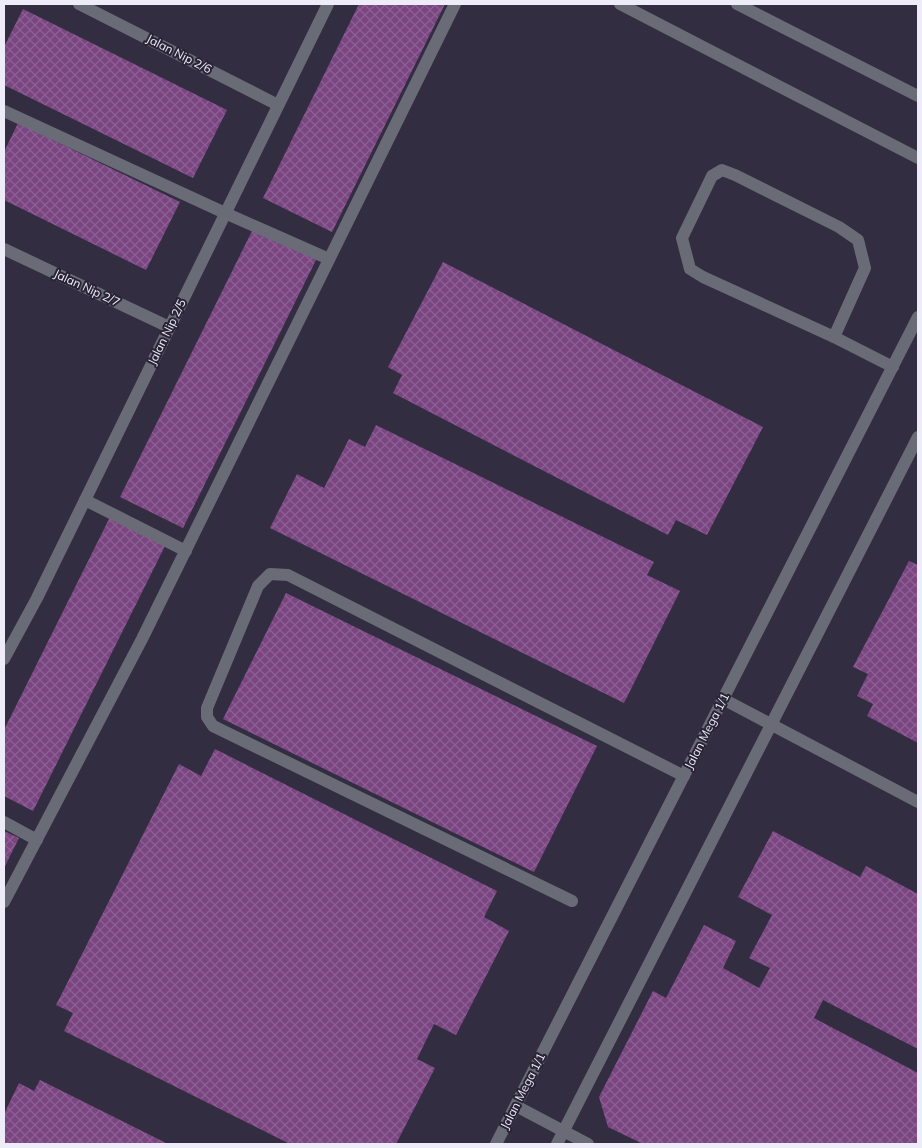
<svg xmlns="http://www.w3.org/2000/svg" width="922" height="1148" font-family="Mulish,sans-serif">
<defs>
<pattern id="building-cross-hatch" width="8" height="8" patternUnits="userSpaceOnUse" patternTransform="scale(1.25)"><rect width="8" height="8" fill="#7a4581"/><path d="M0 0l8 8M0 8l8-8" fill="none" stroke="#8d6094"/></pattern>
</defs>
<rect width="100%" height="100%" fill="#332d42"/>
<g fill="url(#building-cross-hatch)">
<polygon points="359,4 445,4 332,232 263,198"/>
<polygon points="23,9 227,110 193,178 4,85 4,47"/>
<polygon points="18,123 180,202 146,270 4,200 4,152"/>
<polygon points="254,227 317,258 183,528 120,497"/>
<polygon points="443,262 763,427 707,535 676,520 668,535 393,393 402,375 388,367"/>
<polygon points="376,425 654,562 647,575 680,591 624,703 270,528 297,474 324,488 349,439 365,447"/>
<polygon points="110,517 166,544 33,811 4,796 4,730"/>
<polygon points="909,561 918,565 918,743 867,716 873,704 857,696 868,674 853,667"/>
<polygon points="286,593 597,746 534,872 223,719"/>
<polygon points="215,749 497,891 484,917 509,931 456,1035 434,1024 417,1059 435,1068 396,1144 290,1144 64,1031 73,1013 56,1005 179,764 201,776"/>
<polygon points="4,831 19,838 4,868"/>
<polygon points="773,831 860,877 866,866 918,894 918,1049 823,1000 814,1018 918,1073 918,1144 643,1144 608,1127 599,1097 653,991 666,998 704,925 736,941 723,968 759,988 770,968 749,958 772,915 738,897"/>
<polygon points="40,1080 168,1144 4,1144 4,1114 19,1083 34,1091"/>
</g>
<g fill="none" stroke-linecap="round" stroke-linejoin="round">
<g stroke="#696c76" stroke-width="12">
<polyline points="4,111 225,213 329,259"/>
<polygon points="722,170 735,175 839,227 858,240 865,268 834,337 703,277 690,269 682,238 712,176"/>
<polyline points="834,337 893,367"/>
<polyline points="85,500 186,551"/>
<polyline points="4,822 37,840"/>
<polyline points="572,901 213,726 207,717 207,708 258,586 270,574 288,575 684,776"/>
<polyline points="4,902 142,639 455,4"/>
</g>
<g stroke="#696c76" stroke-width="12">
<polyline points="79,4 278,105"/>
<polyline points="620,4 918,158"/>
<polyline points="737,4 918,96"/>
<polyline points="4,249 169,327"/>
<polyline points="4,659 37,598 328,4"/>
<polyline points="723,699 918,802"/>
<polyline points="516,1106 588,1144"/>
<polyline points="496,1144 918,317"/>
<polyline points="557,1144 918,437"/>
</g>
</g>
<g text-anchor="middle" stroke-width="4" stroke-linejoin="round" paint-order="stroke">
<g font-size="12" fill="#efecf9" stroke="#292337">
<text transform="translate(179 54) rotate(27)" y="4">Jalan Nip 2/6</text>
<text transform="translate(87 288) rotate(25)" y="4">Jalan Nip 2/7</text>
<text transform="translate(167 332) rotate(-64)" y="4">Jalan Nip 2/5</text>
<text transform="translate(707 731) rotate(-63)" y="4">Jalan Mega 1/1</text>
<text transform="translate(523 1091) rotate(-63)" y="4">Jalan Mega 1/1</text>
</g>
</g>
<rect width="922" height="1148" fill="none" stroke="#efecf9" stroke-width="10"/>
</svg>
